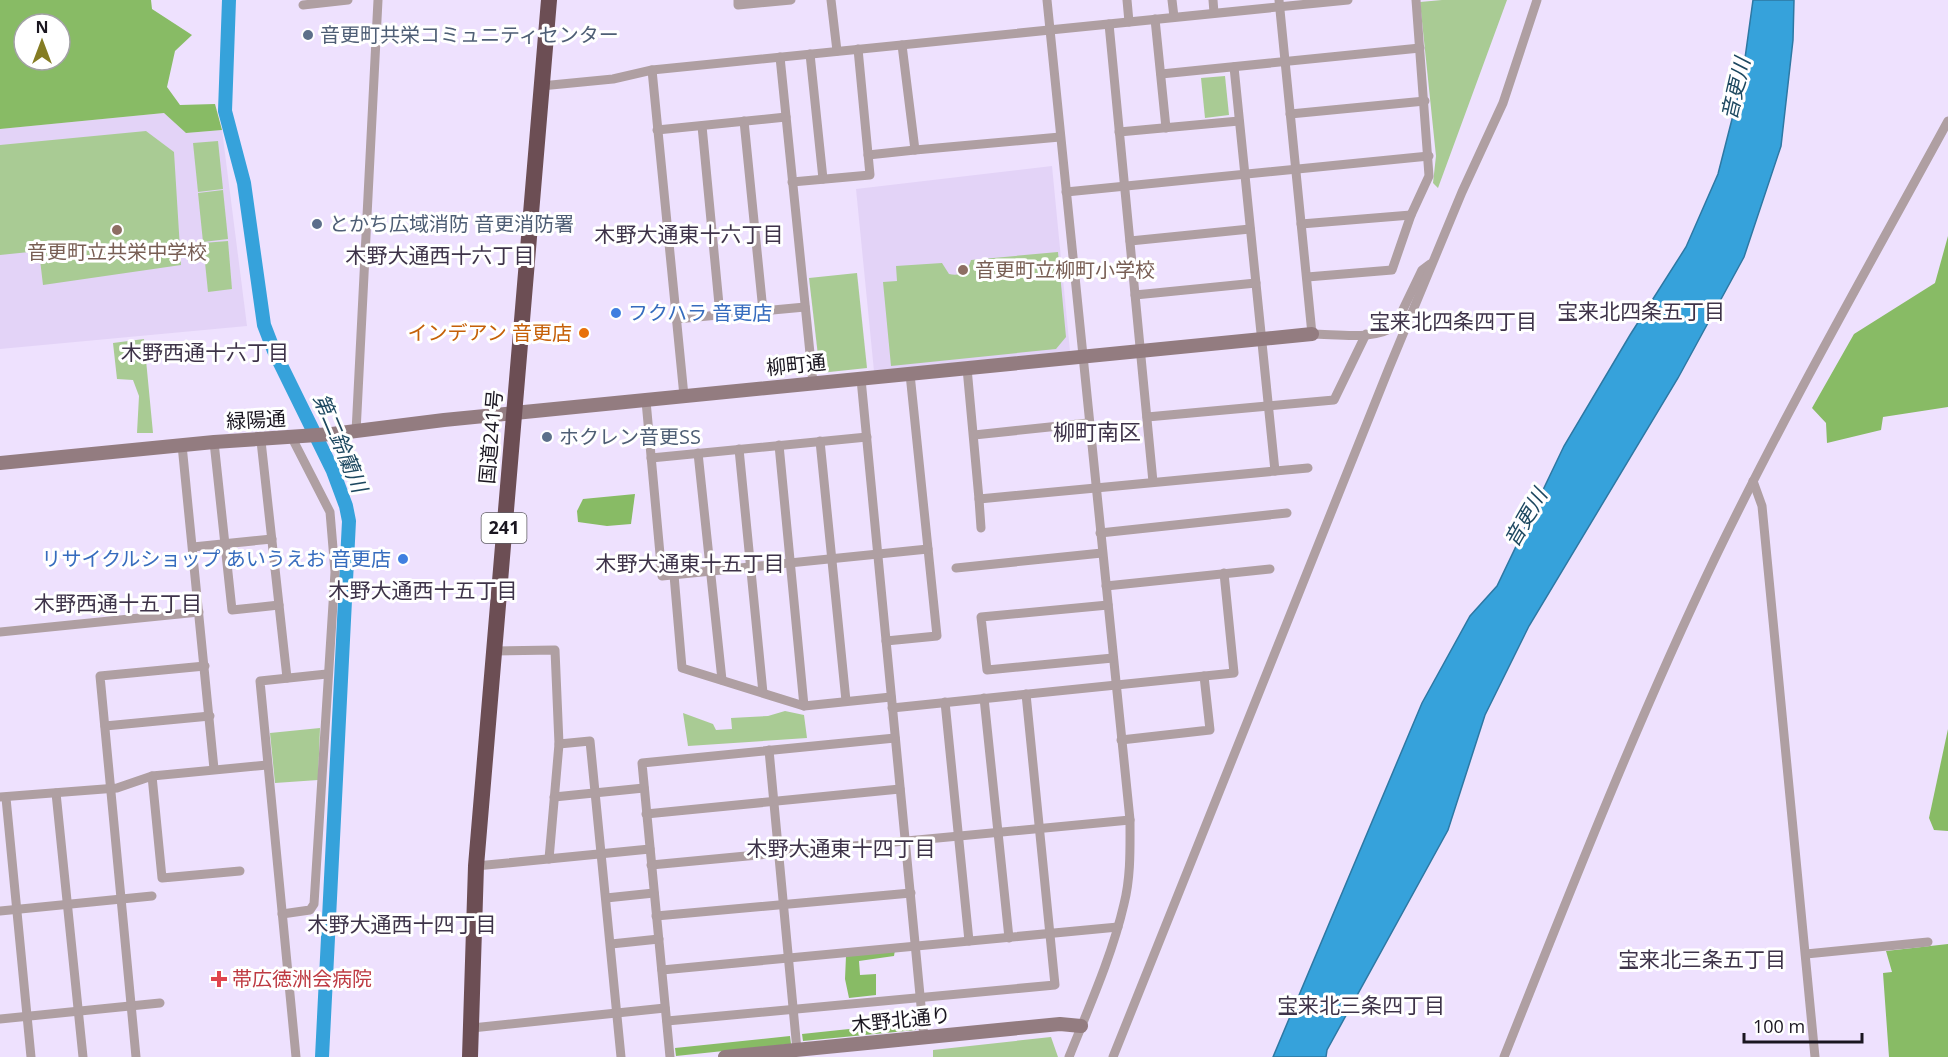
<svg xmlns="http://www.w3.org/2000/svg" width="1948" height="1057" font-family="'Open Sans','Noto Sans JP',sans-serif">
<rect width="100%" height="100%" fill="#eee1fe"/>
<g fill="#e3d3f7">
<polygon points="164,113 186,133 222,130 247,326 0,349 0,129"/>
<polygon points="1052,166 1070,351 874,371 856,189"/>
</g>
<g fill="#a9cb94">
<polygon points="1442,0 1507,0 1438,188 1433,183 1436,156 1420,2"/>
<polygon points="1225,76 1229,115 1205,118 1201,78"/>
<polygon points="146,131 174,152 181,265 43,285 39,251 0,255 0,145"/>
<polygon points="218,141 223,189 198,192 193,143"/>
<polygon points="223,190 228,239 203,242 198,193"/>
<polygon points="228,241 232,289 208,292 203,243"/>
<path d="M1058,252L1066,337L1056,349L891,366L883,282L897,281L896,266L942,263L949,274C961,277 968,271 971,260Z"/>
<polygon points="857,273 867,368 820,373 809,278"/>
<polygon points="144,339 153,433 137,433 139,396 133,380 117,379 113,343"/>
<polygon points="785,711 804,715 807,738 688,746 683,713 713,724 716,730 732,729 731,718 768,716"/>
<polygon points="320,728 318,780 275,783 270,733"/>
<polygon points="1051,1037 1058,1057 933,1057 933,1050"/>
</g>
<g fill="#88bb65" fill-rule="evenodd">
<path d="M0,0H151L152,9L192,35L175,51L167,87L180,105L215,104L222,130L186,133L164,113L0,129ZM24,24H60V60H24Z"/>
<polygon points="1948,236 1948,407 1883,417 1881,430 1827,443 1826,423 1812,408 1854,334 1935,283"/>
<polygon points="635,494 631,524 607,526 578,522 577,511 583,499"/>
<polygon points="1948,729 1948,831 1934,830 1929,818"/>
<polygon points="1948,944 1948,1057 1889,1057 1883,973 1892,972 1886,951"/>
<polygon points="895,950 894,956 859,961 860,975 876,974 876,995 849,998 845,979 846,956"/>
<polygon points="915,1022 916,1030 803,1041 802,1034"/>
<polygon points="790,1036 791,1044 676,1056 675,1048"/>
</g>
<polygon fill="#36a2db" stroke="#2e78a3" stroke-width="1.5" points="1753,0 1794,0 1793,40 1781,146 1744,257 1678,378 1529,626 1485,715 1448,830 1327,1050 1326,1057 1273,1057 1422,703 1470,616 1497,586 1564,446 1630,335 1686,247 1718,174 1742,80"/>
<g fill="none" stroke-linecap="round" stroke-linejoin="round">
<polyline stroke="#36a2db" stroke-width="14" points="229,0 225,111 244,183 264,325 274,351 333,471 346,506 349,521 322,1057"/>
<g stroke="#af9fa2" stroke-width="9">
<polyline points="738,0 738,5 791,0"/>
<polyline points="831,0 837,51"/>
<path d="M1047,0L1130,820C1130,848 1131,876 1124,904C1112,956 1089,1007 1069,1057"/>
<polyline points="1127,0 1129,22"/>
<polyline points="1172,0 1174,17"/>
<polyline points="1213,0 1214,13"/>
<path d="M1279,0L1312,334C1336,334 1375,341 1395,326L1422,270L1430,264"/>
<polyline points="303,5 348,0"/>
<polyline points="1155,19 1166,128"/>
<polyline points="1109,24 1153,482"/>
<polyline points="902,45 915,150 1060,137"/>
<polyline points="810,54 823,179"/>
<polyline points="780,57 813,383"/>
<polyline points="1234,67 1275,471"/>
<polyline points="652,70 684,396"/>
<polyline points="1161,74 1420,48"/>
<polyline points="541,86 613,79 652,70 1348,0"/>
<polyline points="1290,114 1425,101"/>
<polyline points="744,121 763,311"/>
<polyline points="702,126 720,315"/>
<polyline points="657,130 786,117"/>
<polyline points="1119,132 1239,121"/>
<polyline points="868,155 915,150"/>
<polyline points="792,182 870,175 858,49"/>
<polyline points="1066,192 1429,156"/>
<polyline points="1301,224 1411,215"/>
<polyline points="1130,241 1250,229"/>
<polyline points="1307,277 1392,270 1411,215 1429,176 1416,0"/>
<polyline points="1135,295 1256,283"/>
<polyline points="676,319 805,307"/>
<polyline points="967,368 979,499 1308,468"/>
<polyline points="861,379 924,1037"/>
<polyline points="646,401 662,576 928,549"/>
<polyline points="1147,417 1334,400 1366,334"/>
<polyline points="356,432 378,0"/>
<polyline points="974,435 1088,423"/>
<polyline points="261,441 287,678"/>
<polyline points="820,441 846,701"/>
<polyline points="214,442 232,610 279,605"/>
<polyline points="182,445 214,769"/>
<polyline points="779,445 804,706"/>
<polyline points="739,449 763,693"/>
<polyline points="698,453 722,680"/>
<polyline points="651,458 867,437"/>
<polyline points="1753,481 1762,506 1815,1057"/>
<polyline points="979,499 981,528"/>
<polyline points="1100,533 1287,513"/>
<polyline points="193,547 272,539"/>
<polyline points="956,568 1102,553"/>
<polyline points="674,575 682,668 804,706 891,697"/>
<polyline points="1106,586 1270,569"/>
<polyline points="1108,605 981,617 987,670 1113,658"/>
<polyline points="0,632 199,612"/>
<polyline points="886,641 937,636 910,374"/>
<polyline points="494,651 555,650 559,744 549,859"/>
<polyline points="984,698 1009,938"/>
<polyline points="945,702 969,941"/>
<polyline points="892,708 1234,673 1224,573"/>
<polyline points="105,726 210,716"/>
<polyline points="1121,740 1210,730 1204,676"/>
<polyline points="559,744 590,741 621,1057"/>
<polyline points="769,750 797,1050"/>
<polyline points="152,776 162,878 240,871"/>
<polyline points="56,793 83,1057"/>
<polyline points="0,797 117,788 152,776 267,765"/>
<polyline points="554,797 644,788"/>
<polyline points="6,798 31,1057"/>
<polyline points="646,814 900,789"/>
<polyline points="651,865 1130,820"/>
<polyline points="476,866 650,849"/>
<polyline points="606,898 654,893"/>
<polyline points="0,911 152,896"/>
<polyline points="282,914 310,910 314,904 335,572 330,512 292,438"/>
<polyline points="656,916 911,893"/>
<polyline points="611,944 659,939"/>
<polyline points="1806,954 1928,942"/>
<polyline points="662,970 1118,927"/>
<polyline points="0,1019 160,1003"/>
<polyline points="667,1021 1055,985 1026,694"/>
<polyline points="472,1028 665,1008"/>
<polyline points="136,1057 100,676 205,666"/>
<polyline points="296,1057 260,681 327,674"/>
<polyline points="670,1057 642,763 895,738"/>
<polyline points="1113,1057 1389,368 1462,192 1503,103 1537,0"/>
<path d="M1504,1057C1571,889 1637,721 1715,558C1787,409 1869,266 1948,121"/>
</g>
<g stroke="#937c80" stroke-width="14">
<polyline points="0,463 214,442 332,434 444,420 1312,334"/>
<polyline points="725,1057 1060,1024 1081,1026"/>
</g>
<polyline stroke="#6c4e54" stroke-width="16" points="470,1057 476,866 549,0"/>
</g>
<g fill="#5c6f8a" stroke="#fff" stroke-width="2">
<circle cx="308" cy="35" r="6"/>
<circle cx="317" cy="224" r="6"/>
<circle cx="547" cy="437" r="6"/>
</g>
<g fill="#8d6e63" stroke="#fff" stroke-width="2">
<circle cx="117" cy="230" r="6"/>
<circle cx="963" cy="270" r="6"/>
</g>
<g fill="#3f7fe0" stroke="#fff" stroke-width="2">
<circle cx="616" cy="313" r="6"/>
<circle cx="403" cy="559" r="6"/>
</g>
<circle fill="#e8710a" stroke="#fff" stroke-width="2" cx="584" cy="333" r="6"/>
<path fill="#e0444e" stroke="#fff" stroke-width="2" d="M216 970h6v6h6v6h-6v6h-6v-6h-6v-6h6z"/>
<g text-anchor="middle" stroke-width="6" stroke-linejoin="round" paint-order="stroke">
<rect fill="#fff" stroke="#5f5c63" stroke-width="1.5" x="481.5" y="513" width="45" height="30" rx="4.5"/>
<g font-size="18" font-weight="bold" fill="#1a1620">
<text x="504" y="534">241</text>
</g>
<g font-size="20" fill="#4e5e75" stroke="#fff" text-anchor="start">
<text x="320" y="42">音更町共栄コミュニティセンター</text>
<text x="329" y="231">とかち広域消防 音更消防署</text>
<text x="559" y="444">ホクレン音更SS</text>
</g>
<g font-size="20" fill="#785e54" stroke="#fff">
<text x="117" y="259">音更町立共栄中学校</text>
<text x="975" y="277" text-anchor="start">音更町立柳町小学校</text>
</g>
<g font-size="20" fill="#366cbe" stroke="#fff" text-anchor="start">
<text x="628" y="320">フクハラ 音更店</text>
<text x="391" y="566" text-anchor="end">リサイクルショップ あいうえお 音更店</text>
</g>
<g font-size="20" fill="#c56008" stroke="#fff" text-anchor="end">
<text x="572" y="340">インデアン 音更店</text>
</g>
<g font-size="20" fill="#1a1620" stroke="#fff">
<text transform="translate(796 365) rotate(-6)" y="7">柳町通</text>
<text transform="translate(256 420) rotate(-3)" y="7">緑陽通</text>
<text transform="translate(491 437) rotate(-85)" y="7">国道241号</text>
<text transform="translate(901 1020) rotate(-6)" y="7">木野北通り</text>
</g>
<g font-size="20" fill="#be3a42" stroke="#fff" text-anchor="start">
<text x="232" y="986">帯広徳洲会病院</text>
</g>
<g font-size="21" font-style="italic" fill="#1d4860" stroke="#fff">
<text transform="translate(1736 89) rotate(-77)" y="7">音更川</text>
<text transform="translate(340 443) rotate(67)" y="7">第二鈴蘭川</text>
<text transform="translate(1526 518) rotate(-60)" y="7">音更川</text>
</g>
<g font-size="21" fill="#3e3349" stroke="#fff">
<text x="689" y="242">木野大通東十六丁目</text>
<text x="440" y="263">木野大通西十六丁目</text>
<text x="1641" y="319">宝来北四条五丁目</text>
<text x="1453" y="329">宝来北四条四丁目</text>
<text x="205" y="360">木野西通十六丁目</text>
<text x="690" y="571">木野大通東十五丁目</text>
<text x="423" y="598">木野大通西十五丁目</text>
<text x="118" y="611">木野西通十五丁目</text>
<text x="841" y="856">木野大通東十四丁目</text>
<text x="402" y="932">木野大通西十四丁目</text>
<text x="1702" y="967">宝来北三条五丁目</text>
<text x="1361" y="1013">宝来北三条四丁目</text>
</g>
<g font-size="22" fill="#3e3349" stroke="#fff">
<text x="1097" y="440">柳町南区</text>
</g>
</g>
<g transform="translate(42 42)"><circle r="28" fill="#ffffff" stroke="#a3a2a6" stroke-width="1.5"/>
<path d="M0-4.5L10 22L0 15L-10 22Z" fill="#847c23"/>
<text y="-9" font-size="16" font-weight="bold" text-anchor="middle" fill="#1a1620">N</text>
</g>
<path d="M1744 1033v9h118v-9" fill="none" stroke="#1a1620" stroke-width="3"/>
<text x="1753" y="1033" font-size="18" fill="#1a1620" stroke="#ffffff" stroke-width="4.5" paint-order="stroke">100 m</text>
</svg>
